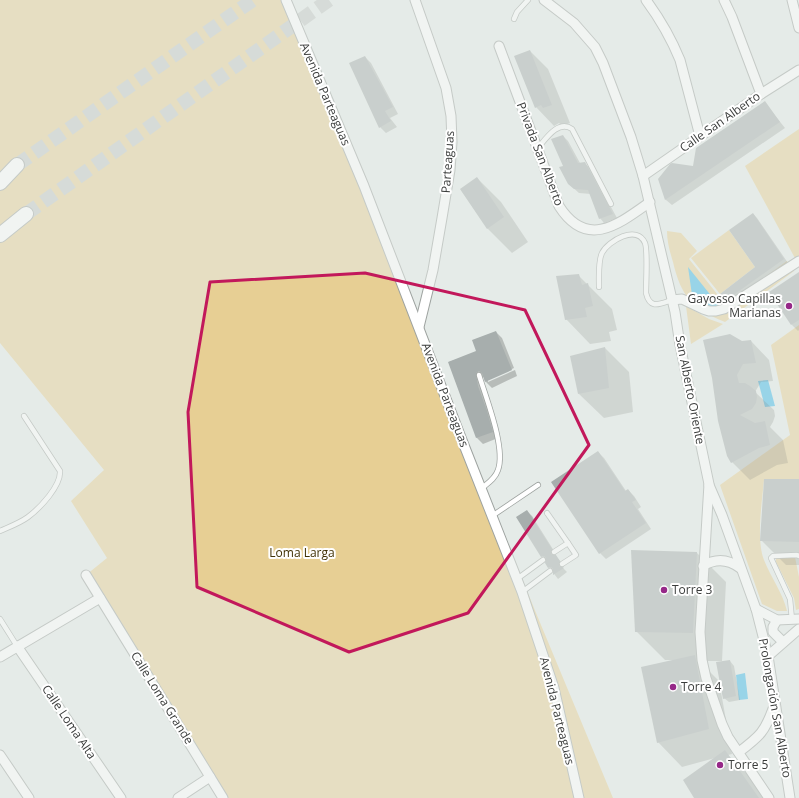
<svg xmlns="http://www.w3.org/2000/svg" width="799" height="798" font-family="'Open Sans',sans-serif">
<rect width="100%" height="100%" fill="#e5ebe8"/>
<g fill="#e7cf94">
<polygon points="0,0 281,0 419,324 536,613 613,798 224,798 86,575 107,558 71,501 104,470 0,343"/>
<polygon points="799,129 799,258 796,260 745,166"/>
<polygon points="729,230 755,267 720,294 691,258"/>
<path d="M667,231L681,233L697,251L689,259L726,305L787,261L794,271L725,322C692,309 681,296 673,262C670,252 667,242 667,231Z"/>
<polygon points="686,306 709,319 723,324 691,344"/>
<path d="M799,325V479L764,480C762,502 756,540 764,560C771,578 783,593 787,611H777L762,604L720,485L790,435L771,345Z"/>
<polygon points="776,557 795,557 799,577 799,609 796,610 794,598 776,562"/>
</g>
<g fill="#3bb8e8">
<polygon points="688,267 721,308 711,310 692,295"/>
<polygon points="768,380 775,406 765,407 758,381"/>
<polygon points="745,673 748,699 739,700 736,675"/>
</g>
<g fill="#0003">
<polygon points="530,51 548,69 570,123 562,126 559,123 554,126 536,107"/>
<polygon points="365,57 371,63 398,114 390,118 397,127 386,133 380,127"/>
<polygon points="765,103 785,128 672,205 666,200 659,179 693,167"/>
<polygon points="563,136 568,141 580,163 584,163 589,167 617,218 604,223 600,218 591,194 579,193 569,184 565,167"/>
<polygon points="477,178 501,202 528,242 512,253 488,229 461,190"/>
<polygon points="753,214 757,218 788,263 730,305 722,295 757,267"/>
<polygon points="799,273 799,330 798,331 792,325"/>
<polygon points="578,275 612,309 617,330 609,332 611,341 590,344 566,319"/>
<polygon points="496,332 502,338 514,368 488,380 488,382 515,370 517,376 492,388 486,382 484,376 481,382 498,438 483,444 477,438 449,362 478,352"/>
<polygon points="751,341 769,360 773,381 761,382 755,392 774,410 775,416 773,422 770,427 783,440 788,463 777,465 750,480 732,462 719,421 742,342"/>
<polygon points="605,348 629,372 633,412 604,418 579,394"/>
<polygon points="598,452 604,458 626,491 628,490 634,496 641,507 638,509 651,529 606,559 600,553"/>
<polygon points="799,480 799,565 786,565 761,540"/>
<polygon points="527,511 532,516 556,554 555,556 560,561 564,566 563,568 567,572 558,579 549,567 547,561 542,556"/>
<polygon points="632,551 697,553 726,582 722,661 699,661 721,683 730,661 734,666 740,700 729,702 724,698 723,691 721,692 732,754 728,755 749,776 765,798 696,798 715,758 682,767 658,742 674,660 665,660 636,631"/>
</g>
<g fill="#a7aead">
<polygon points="530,50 552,105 543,108 541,105 535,108 514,56"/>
<polygon points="365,56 393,107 385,111 391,121 379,128 349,63"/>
<polygon points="765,101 780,122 665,200 658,179 670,164 672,163 693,166 696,148"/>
<polygon points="563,135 578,163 585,162 613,214 599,219 588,190 574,189 568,184 559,167 563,166 551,139"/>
<polygon points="477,177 504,217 487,229 460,189"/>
<polygon points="753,213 784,259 725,301 720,294 755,267 729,230"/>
<polygon points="799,272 799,320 791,325 769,292"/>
<polygon points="579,274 582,285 588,283 593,306 585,308 587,317 565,320 556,276"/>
<polygon points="496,331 512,370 485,382 482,373 479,371 476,373 478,386 487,411 493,432 476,438 448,362 476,351 472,340"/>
<polygon points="730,334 742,341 751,340 756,363 743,364 737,375 739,383 745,383 750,386 756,391 757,397 756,403 752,409 740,415 755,423 765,421 770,445 759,448 731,463 727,456 718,421 712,378 703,340"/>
<polygon points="605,347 609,388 578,394 570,356"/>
<polygon points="598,451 625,491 628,489 636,500 632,502 646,523 599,554 551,482"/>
<polygon points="764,479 799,479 799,542 760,541"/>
<polygon points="527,510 552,549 551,554 553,555 556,555 560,561 559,566 564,568 553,575 553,569 551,567 548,568 545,563 546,558 544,556 541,557 516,517"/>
<polygon points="631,550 697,552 693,633 635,632"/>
<polygon points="695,655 709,729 657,743 641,667"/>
<polygon points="730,660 736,696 723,699 716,662"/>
<polygon points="725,750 752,788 759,798 694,798 683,780"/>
</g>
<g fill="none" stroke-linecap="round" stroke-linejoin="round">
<g stroke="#c3c8c5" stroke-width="14" stroke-dasharray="14 7" stroke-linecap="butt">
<polyline points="17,165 253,0"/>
<polyline points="26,214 329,0"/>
</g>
<g stroke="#9ea3a0" stroke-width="6">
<g id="service">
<polyline points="514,19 517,12 528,0"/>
<path d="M537,149C545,140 558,119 572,129L611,204"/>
<path d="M599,287C599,278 598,261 602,253C608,241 637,224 645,243C648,251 646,283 646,293C650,310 660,304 672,300"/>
<path d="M479,375C486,398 506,448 498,470C495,479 488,483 482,488"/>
<polyline points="547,513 568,543"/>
<polyline points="492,516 538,485"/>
<path d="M0,531C9,527 20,523 28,517C40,508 61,486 60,471L24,416"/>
<polyline points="554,552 568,543 576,555 562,564"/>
<polyline points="517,579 543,560"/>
<polyline points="522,592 550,571"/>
<polyline points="0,619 17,646"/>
<polyline points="792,620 790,599 771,558 773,556 797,555 799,556"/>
</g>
</g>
<g stroke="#9ea3a0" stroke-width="11">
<g id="minor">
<polyline points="286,0 364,186 460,435 522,592 554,688 579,798"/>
<polyline points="415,0 446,88 451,116 452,142 450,170 442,218 433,270 419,327"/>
<polyline points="544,0 574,23 595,47 603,63 631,137 643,176 675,312 680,345 709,484 700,632 702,660 706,678 722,724 728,737 769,798"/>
<path d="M646,0C660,19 671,38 680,60L700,136"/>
<polyline points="724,0 732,17 761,94"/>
<polyline points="792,0 799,28"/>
<path d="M499,46L559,206C587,250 619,224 650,202"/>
<polyline points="643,176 761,94 799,70"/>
<polyline points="672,300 682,299 703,309 709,311 716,311 724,309 799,261"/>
<polyline points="709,485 722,515 756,609 768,656 790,798"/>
<path d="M703,566C716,558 728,559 740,568"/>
<polyline points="86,575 223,798"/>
<polyline points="756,609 777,620 799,619"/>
<polyline points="777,620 773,627 773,632 783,642"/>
<polyline points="17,646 121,798"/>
<polyline points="768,656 799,629"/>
<polyline points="0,657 100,598"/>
<path d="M739,752C760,736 765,732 774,706"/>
<polyline points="0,755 29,798"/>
<polyline points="178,798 210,777"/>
</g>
</g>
<g stroke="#9ea3a0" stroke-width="16">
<g id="primary">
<polyline points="0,183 17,165"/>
<polyline points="0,235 26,214"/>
</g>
</g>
<use href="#service" stroke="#fff" stroke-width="4.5"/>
<use href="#minor" stroke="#fff" stroke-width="9"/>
<use href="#primary" stroke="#fff" stroke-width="14"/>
</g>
<path d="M0 0H799V798H0ZM365,273L525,310L589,445L468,613L349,652L197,587L188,412L210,282Z" fill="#e5ebe8" fill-opacity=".55" fill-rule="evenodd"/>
<path fill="none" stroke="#c2185b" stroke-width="3" stroke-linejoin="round" d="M365,273L525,310L589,445L468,613L349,652L197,587L188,412L210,282Z"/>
<g fill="#962888" stroke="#fff" stroke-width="1.5">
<circle cx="789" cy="306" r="4"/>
<circle cx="664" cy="590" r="4"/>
<circle cx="673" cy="687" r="4"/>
<circle cx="720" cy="765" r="4"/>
</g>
<g text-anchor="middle" stroke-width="4" stroke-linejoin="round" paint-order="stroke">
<g font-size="12" fill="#3a3c3b" stroke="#fff">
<text transform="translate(325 94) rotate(67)" y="4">Avenida Parteaguas</text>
<text transform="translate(720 122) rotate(-35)" y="4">Calle San Alberto</text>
<text transform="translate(540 154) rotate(69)" y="4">Privada San Alberto</text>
<text transform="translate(448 162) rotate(-86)" y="4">Parteaguas</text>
<text transform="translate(690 390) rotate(79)" y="4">San Alberto Oriente</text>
<text transform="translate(445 395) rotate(69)" y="4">Avenida Parteaguas</text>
<text transform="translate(162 698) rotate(58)" y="4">Calle Loma Grande</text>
<text transform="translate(775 708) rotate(80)" y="4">Prolongación San Alberto</text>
<text transform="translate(557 711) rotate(76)" y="4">Avenida Parteaguas</text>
<text transform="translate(69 722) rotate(56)" y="4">Calle Loma Alta</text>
</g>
<g font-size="12" fill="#3a3c3b" stroke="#fff" text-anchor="start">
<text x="781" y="303" text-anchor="end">Gayosso Capillas<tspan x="781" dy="14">Marianas</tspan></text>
<text x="672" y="594">Torre 3</text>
<text x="681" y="691">Torre 4</text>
<text x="728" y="769">Torre 5</text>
</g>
<g font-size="12" fill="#403104" stroke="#fff">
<text x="302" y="557">Loma Larga</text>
</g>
</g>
</svg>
